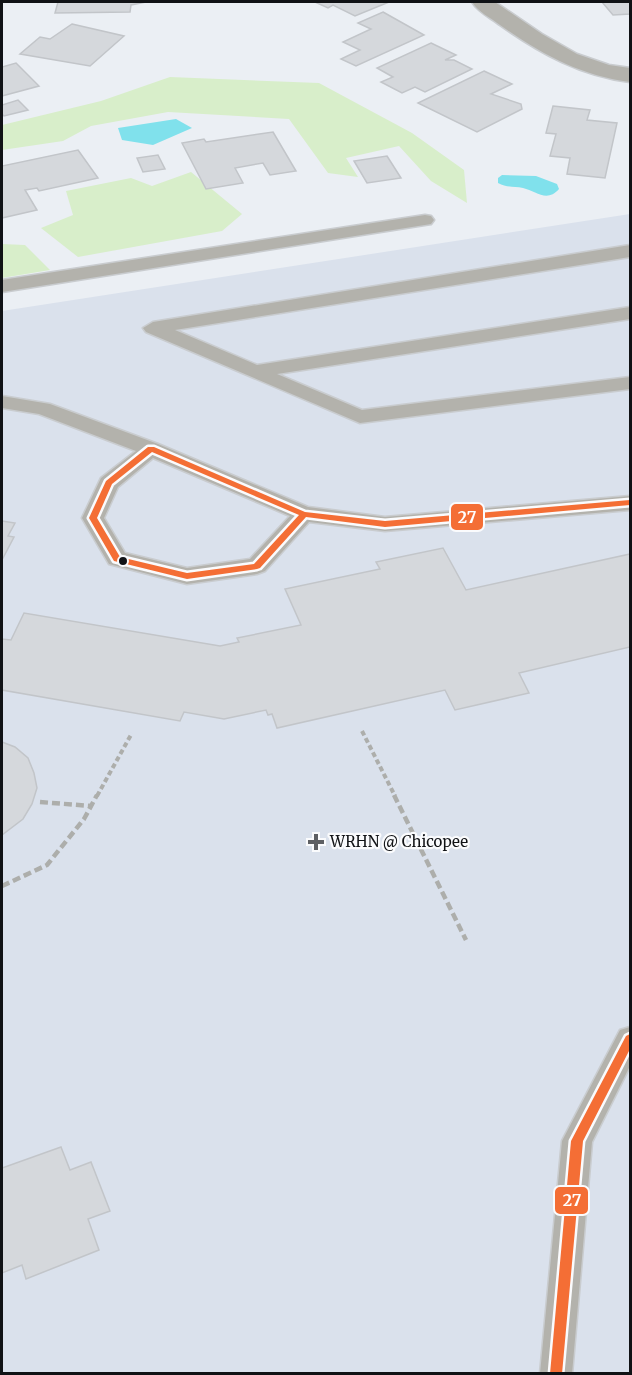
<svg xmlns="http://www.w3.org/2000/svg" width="632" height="1375" font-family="Merriweather,serif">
<rect width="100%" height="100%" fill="#ebeff4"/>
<polygon fill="#dae1ec" points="630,214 630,1373 2,1374 2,311"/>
<g fill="#d8eeca">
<polygon points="170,77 319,83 412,133 464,170 467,203 431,181 399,146 346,158 358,177 328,173 289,119 168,112 91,126 63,141 2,150 2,125 101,101"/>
<polygon points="191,172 242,214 222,231 78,257 41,228 73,215 66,191 131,178 152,186"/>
<polygon points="2,244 25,245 50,270 2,278"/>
</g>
<g fill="#80e1ec">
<polygon points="176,119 192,128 153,145 122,140 118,128"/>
<path d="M502,175L536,176L557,184L559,189C547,203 536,191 523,188C514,186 507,188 498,183V178Z"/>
</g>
<g fill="#d5d8dc" stroke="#c2c5c9" stroke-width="1.5">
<polygon points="58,2 146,2 131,5 130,12 55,13"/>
<polygon points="315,2 389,2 355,16 333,5 328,8"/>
<polygon points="602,2 630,2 630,14 613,15"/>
<polygon points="383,12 424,35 356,66 341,59 360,50 343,42 371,29 358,23"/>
<polygon points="72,24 124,36 90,66 20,54 40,37 50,39"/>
<polygon points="431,43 456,55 445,60 454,60 472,69 425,92 415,87 402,93 381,82 393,77 377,68"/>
<polygon points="16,63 39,86 2,96 2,67"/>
<polygon points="484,71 512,84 491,94 521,104 522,109 477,132 418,103"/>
<polygon points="18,100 28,110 4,116 2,114 2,105"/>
<polygon points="553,106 590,110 587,120 617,123 605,178 567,174 570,158 550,156 556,134 546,133"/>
<polygon points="273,132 296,171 270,175 263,163 235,168 243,183 206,189 182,143 204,139 206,142"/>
<polygon points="78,150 98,178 39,191 37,188 25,190 37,210 2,218 2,166"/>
<polygon points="158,155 165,169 143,172 137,158"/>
<polygon points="387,156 401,178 367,183 354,161"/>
<polygon points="2,521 15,523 8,536 14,537 2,560"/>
<polygon points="443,548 466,590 630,554 630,647 519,673 529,693 455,710 445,690 277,728 272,714 268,715 266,710 224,719 184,712 180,721 2,690 2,639 11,640 24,613 220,646 239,642 237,638 301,625 285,589 380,569 376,562"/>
<polygon points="2,742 15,747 28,758 34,773 37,788 32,804 23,819 2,835"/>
<polygon points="61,1147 70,1170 91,1162 110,1211 88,1219 99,1250 26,1279 22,1265 2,1273 2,1168"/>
</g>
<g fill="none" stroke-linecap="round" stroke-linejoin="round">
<g stroke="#c9cccf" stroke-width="3">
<g id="lane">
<polygon points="425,215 431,216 434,220 431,224 2,292 2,280"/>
<polygon points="630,245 630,257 175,330 257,365 630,307 630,319 277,374 362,410 630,377 630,389 360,423 146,332 143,328 153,322"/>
<path d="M2,396L50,404L158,444L308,507L385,517L630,496V510L385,531L309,522L265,571L257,574L187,584L109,564L82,518L101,478L136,451L39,414L2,408ZM153,458L290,516L250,559L187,568L125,553L104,518L118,487Z"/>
<polygon points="630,1027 630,1066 592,1142 572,1374 540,1374 562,1141 620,1030"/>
</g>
</g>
<g stroke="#c9cccf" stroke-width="3">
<path id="street" d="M472,2H495L542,34L577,54L609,65L630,68V82C581,76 541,54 500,25C491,18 478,12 472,2Z"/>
</g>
<g stroke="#adaeab" stroke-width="4" stroke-dasharray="5 3" stroke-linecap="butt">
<polyline points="362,731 395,796"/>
<polyline points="97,796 132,733"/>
</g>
<g stroke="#adaeab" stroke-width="4.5" stroke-dasharray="8 4" stroke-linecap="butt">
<polyline points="394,795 466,940"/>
<polyline points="40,802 91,806"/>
<polyline points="2,886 47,865 84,819 97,795"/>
</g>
<use href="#lane" fill="#b3b2ac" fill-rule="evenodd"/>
<use href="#street" fill="#b3b2ac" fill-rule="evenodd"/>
<g stroke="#fafbfd" stroke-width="5">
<g id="bus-1">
<path d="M148,447H154L305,512L385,521L630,500V505L385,527L306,517L260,568L257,569L187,579L114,561L89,518L106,481ZM152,452L299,515L254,564L187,573L120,557L97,518L112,484Z"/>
<polygon points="630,1034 630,1049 583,1141 562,1374 550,1374 571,1141 626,1036"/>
</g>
</g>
<use href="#bus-1" fill="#f46e35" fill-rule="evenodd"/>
</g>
<circle fill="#101215" stroke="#fafbfd" stroke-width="2" cx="123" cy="561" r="5"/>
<path fill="#5d5f63" stroke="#fafbfd" stroke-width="2" d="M313 833h6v6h6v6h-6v6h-6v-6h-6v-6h6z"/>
<g text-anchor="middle" stroke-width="4.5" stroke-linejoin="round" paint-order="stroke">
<g font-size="15" fill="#101215" stroke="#fafbfd" text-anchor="start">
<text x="330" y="847">WRHN @ Chicopee</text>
</g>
</g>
<g stroke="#fafbfd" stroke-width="2">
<rect x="450" y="503" width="34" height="28" rx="6" fill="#f46e35"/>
<rect x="554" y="1186" width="35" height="29" rx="6" fill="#f46e35"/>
</g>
<g font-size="16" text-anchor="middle" font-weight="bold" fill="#fff">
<text x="467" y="523">27</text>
<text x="572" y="1206">27</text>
</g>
<rect width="632" height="1375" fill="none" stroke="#101215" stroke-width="6"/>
</svg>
